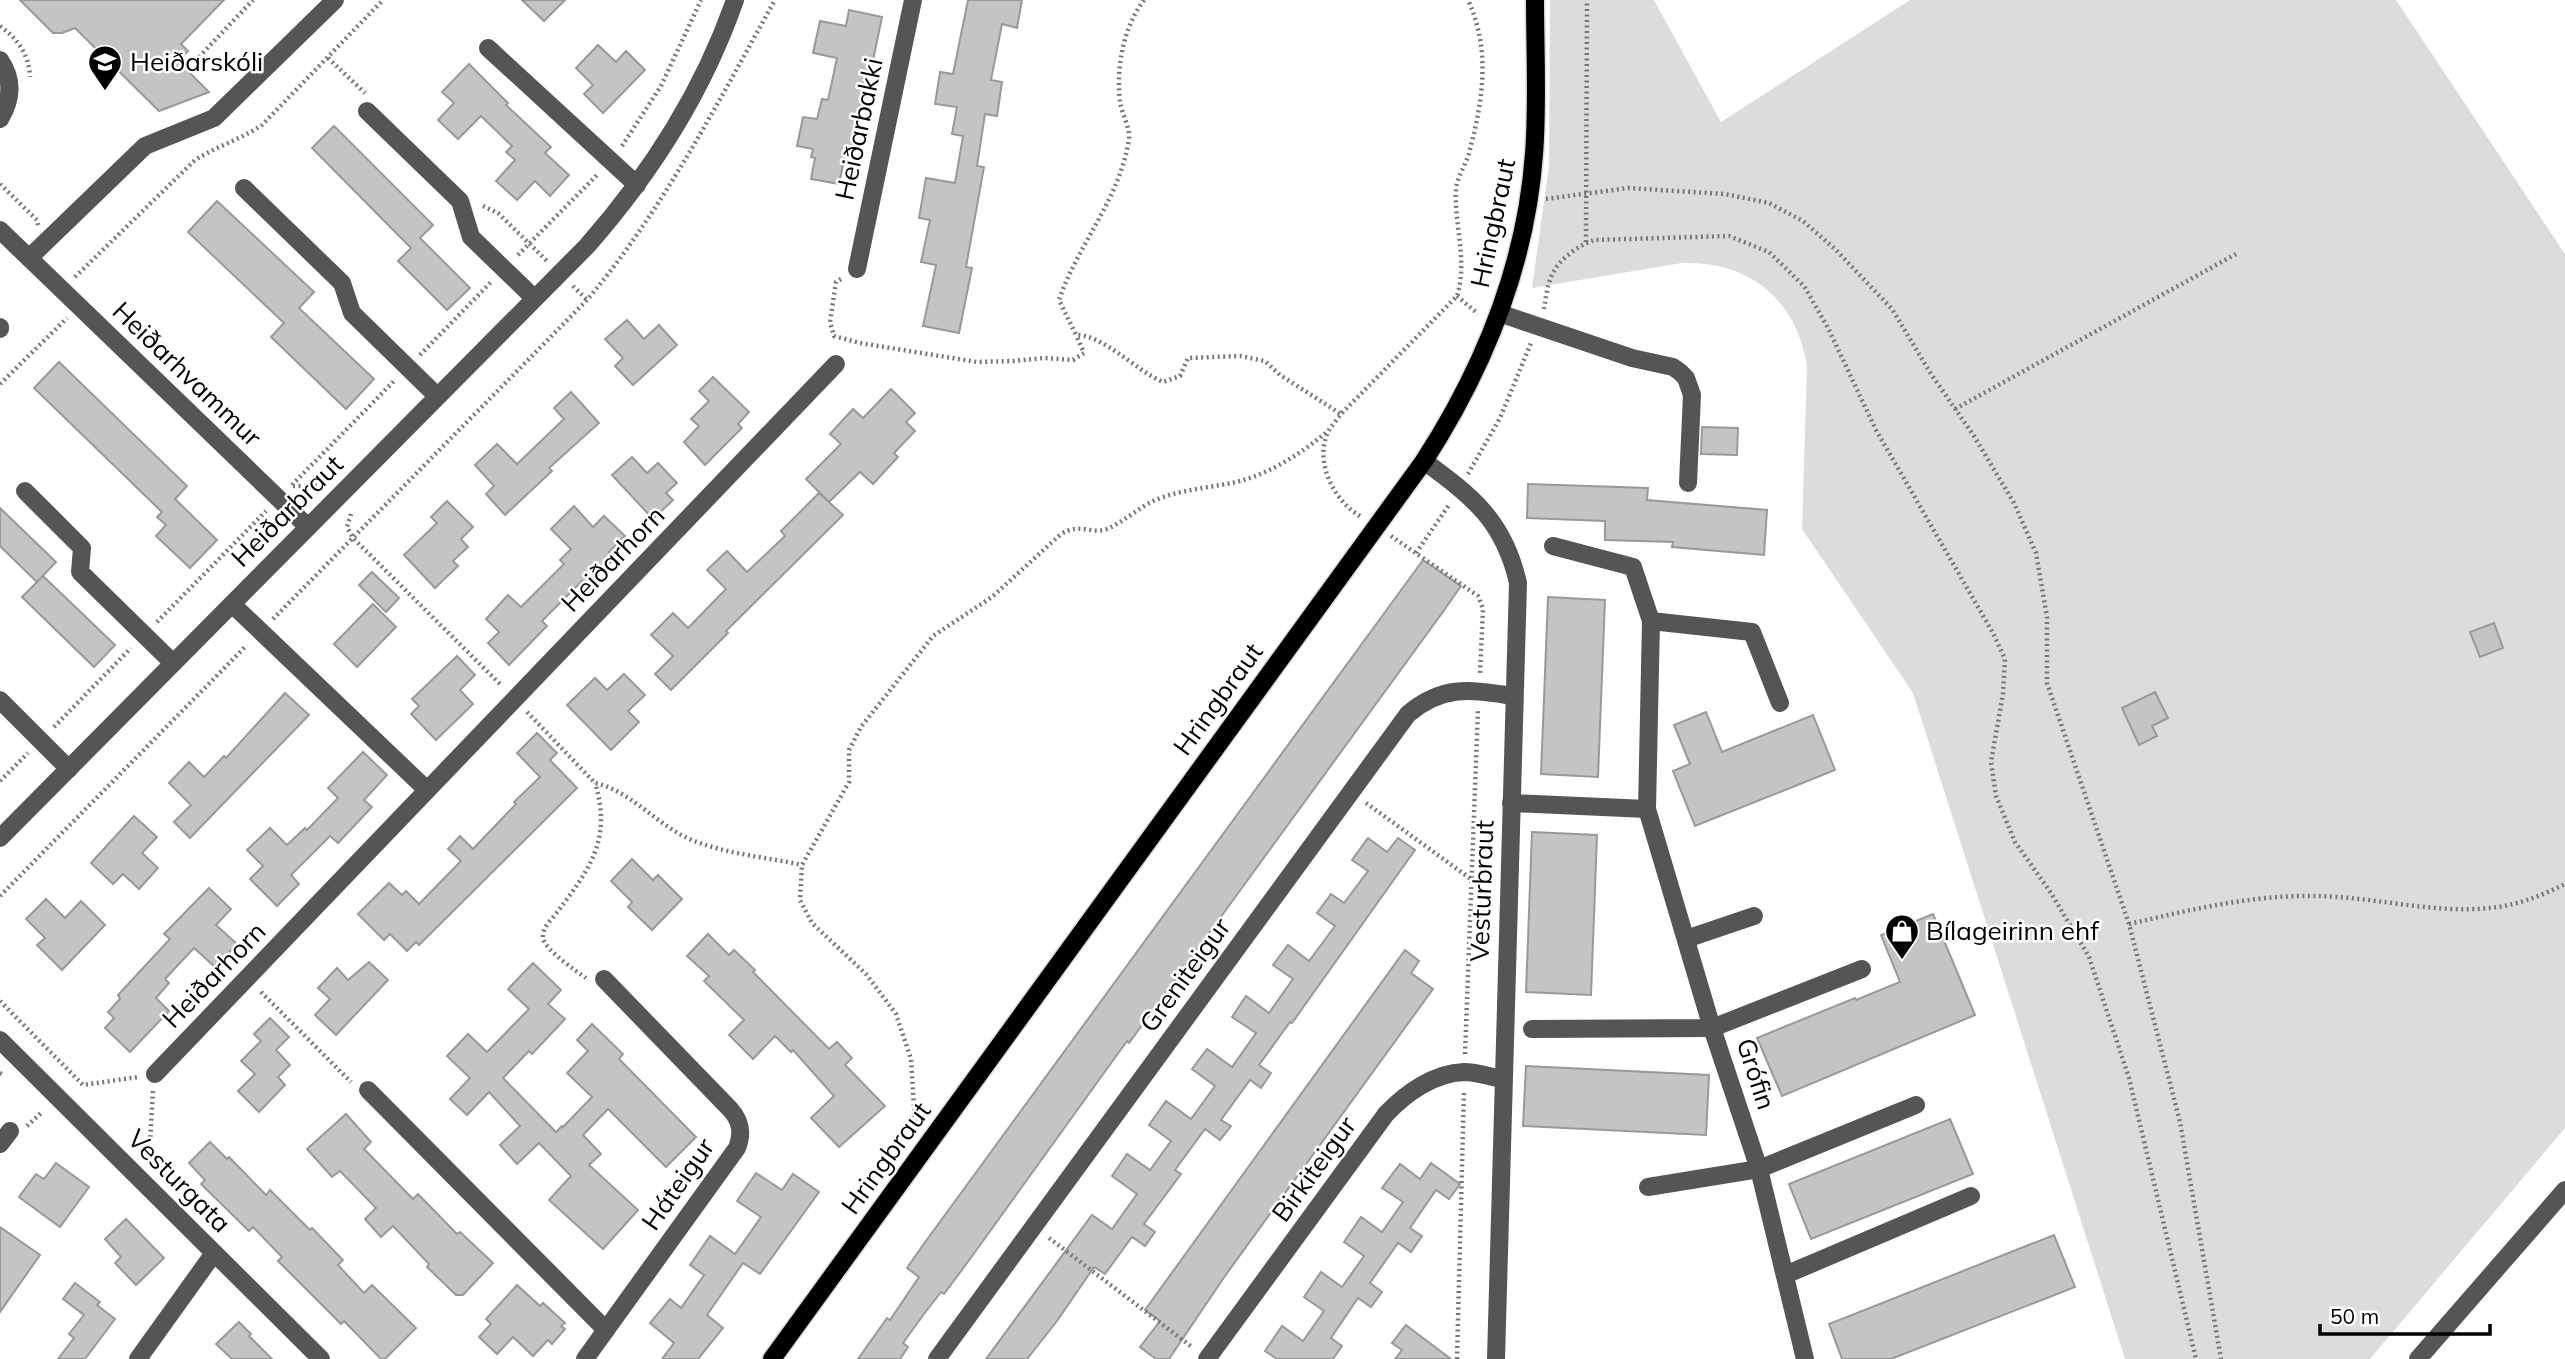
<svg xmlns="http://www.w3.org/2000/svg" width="2565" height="1359" font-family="Mulish,sans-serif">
<rect width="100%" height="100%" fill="#fff"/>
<path fill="#dcdcdc" d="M1550,0H1654L1721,122L1910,0H2396L2565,254V1128L2370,1359H2125L1913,693L1802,529L1807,366C1796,299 1750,261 1682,263L1532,288L1549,166Z"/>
<g fill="#c4c4c4" stroke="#999" stroke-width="2">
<polygon points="20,0 224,0 181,44 188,51 178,61 209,92 159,111 75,28 62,33 53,33"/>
<polygon points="522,0 565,0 544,21"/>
<polygon points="968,0 1022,0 1017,28 1002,24 991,80 1002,82 997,116 985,114 977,166 984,167 966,267 972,268 959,333 923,326 936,265 921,262 930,220 919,218 926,178 955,183 963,136 952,134 957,107 935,104 940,72 953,74"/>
<polygon points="849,10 882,17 871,70 867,69 852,147 847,146 839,184 811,179 815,158 811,157 813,149 797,146 803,117 817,119 822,99 828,100 837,58 813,53 820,21 846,26"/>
<polygon points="598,45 616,62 626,51 645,70 603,113 584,94 593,85 576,68"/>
<polygon points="469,64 508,103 506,105 551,147 545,153 569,175 550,196 535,181 517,200 496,181 515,160 506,152 512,146 481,116 458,139 438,120 454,103 442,92"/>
<polygon points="334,126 433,225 420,238 470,288 447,310 398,261 411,248 312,148"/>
<polygon points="217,201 314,292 299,308 374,379 346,409 271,337 284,323 188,232"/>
<polygon points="627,320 644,339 659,325 677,345 633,385 615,366 623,358 605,339"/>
<polygon points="59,362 187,486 175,499 217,540 190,568 156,536 166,525 157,517 162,512 34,388"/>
<polygon points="713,377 749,412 738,424 742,428 705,465 684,442 699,426 691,419 709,401 699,391"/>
<polygon points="891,389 915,413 906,422 915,431 894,453 898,457 873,484 860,472 829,502 806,479 841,444 830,434 853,409 863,418"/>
<polygon points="571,392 599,423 549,468 552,471 505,515 486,494 494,486 475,465 497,444 517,464 564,419 554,408"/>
<polygon points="1702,427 1738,428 1737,455 1701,454"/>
<polygon points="632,457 647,473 658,463 677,483 666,493 673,500 653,519 612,475"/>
<polygon points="1528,484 1648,488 1647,500 1767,510 1764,555 1672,547 1673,542 1605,540 1605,521 1527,518"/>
<polygon points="819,493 843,515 726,631 728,633 671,690 655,674 673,656 651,635 673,613 688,628 726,589 707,570 727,551 747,572 785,536 781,531"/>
<polygon points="447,501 473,527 461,539 468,547 453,561 458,566 435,588 404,555 437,523 431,517"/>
<polygon points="574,506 593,527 604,516 625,536 609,552 615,558 587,586 582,581 542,621 547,626 509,665 488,643 499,632 486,619 508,595 521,607 564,564 560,560 571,549 551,529"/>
<polygon points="0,508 56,562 37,582 0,546"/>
<polygon points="1423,560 1461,586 1445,609 1129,1043 1127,1041 970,1259 944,1294 941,1292 924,1314 903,1343 908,1347 900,1359 858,1359 887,1318 890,1320 919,1277 907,1268 923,1245"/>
<polygon points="372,572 399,598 386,612 359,585"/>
<polygon points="43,576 115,645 94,667 22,597"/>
<polygon points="1548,597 1605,600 1598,777 1541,774"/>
<polygon points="373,604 396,627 357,667 334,644"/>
<polygon points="2494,623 2503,648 2480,657 2470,632"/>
<polygon points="457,656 475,675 460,690 473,704 436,740 411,714 419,706 412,699"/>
<polygon points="624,674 645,695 628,711 639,722 611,750 567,705 595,678 607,690"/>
<polygon points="2155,692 2168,718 2152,726 2157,736 2139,745 2122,708"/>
<polygon points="285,693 309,715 190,838 174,822 191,805 169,783 189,762 204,777 224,756 226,758"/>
<polygon points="1706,712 1722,752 1813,715 1835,770 1695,826 1673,771 1690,764 1674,725"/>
<polygon points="537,733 557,753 550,760 577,788 419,945 416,942 407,951 390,934 384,940 358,914 389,883 402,895 406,891 419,904 461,861 448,849 460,836 473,849 516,804 514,802 540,777 517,753"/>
<polygon points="363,752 387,775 364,800 372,807 338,843 330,836 291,875 299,884 277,906 250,879 263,866 247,850 270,828 287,845 305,828 307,830 338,798 328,788"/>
<polygon points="134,816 157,837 142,853 158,868 139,889 123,874 113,884 91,863"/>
<polygon points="1532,832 1597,835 1591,995 1526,992"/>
<polygon points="1368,838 1387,852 1398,838 1415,850 1292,1023 1290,1022 1259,1065 1271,1073 1261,1088 1250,1080 1221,1120 1231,1126 1220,1140 1205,1129 1175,1170 1181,1174 1144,1224 1155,1232 1145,1246 1132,1237 1105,1274 1094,1267 1057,1321 1027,1359 986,1359 1092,1215 1112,1229 1137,1194 1112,1176 1127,1154 1150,1170 1171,1141 1149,1125 1166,1101 1191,1119 1215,1086 1192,1069 1207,1049 1232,1067 1256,1033 1232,1017 1246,996 1269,1013 1293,979 1273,965 1288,945 1309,961 1335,926 1317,913 1331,894 1344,903 1368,871 1352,860"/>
<polygon points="632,859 653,880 658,875 682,899 652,930 628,907 632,902 611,881"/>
<polygon points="209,888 231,909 216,925 237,944 215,967 194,948 165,979 169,983 156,998 169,1011 130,1052 105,1028 114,1018 108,1012 120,999 118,995 170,939 164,934"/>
<polygon points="46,899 65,918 81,901 105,925 62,970 37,945 45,938 26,919"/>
<polygon points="1933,914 1975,1015 1782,1096 1757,1038 1855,998 1856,1000 1900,982 1881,935"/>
<polygon points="708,934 729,955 734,950 755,970 753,972 829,1049 837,1042 852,1058 845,1065 885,1106 839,1147 811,1118 834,1096 793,1050 791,1052 775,1036 753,1059 729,1035 744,1020 704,981 709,976 687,956"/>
<polygon points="1405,950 1419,961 1411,973 1433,989 1225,1276 1169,1359 1156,1359 1140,1347 1160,1321 1145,1310"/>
<polygon points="369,962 388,980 336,1035 315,1015 330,999 318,988 337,968 348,980"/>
<polygon points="533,963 561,990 548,1004 565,1019 532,1054 529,1051 503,1078 556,1132 562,1126 563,1127 592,1097 567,1073 588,1051 577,1040 592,1024 623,1054 619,1059 696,1137 666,1167 608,1109 583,1135 601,1154 589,1165 638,1210 603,1249 549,1200 571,1176 539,1143 517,1164 500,1145 520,1126 489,1092 467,1115 450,1099 470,1078 447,1056 468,1034 487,1052 529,1009 508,989"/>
<polygon points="270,1018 289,1037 276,1050 290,1065 278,1077 285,1085 259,1112 238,1091 255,1074 241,1061 261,1041 254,1034"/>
<polygon points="1526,1066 1709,1075 1706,1135 1523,1126"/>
<polygon points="346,1114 371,1142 364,1149 413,1199 418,1194 457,1234 460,1232 493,1263 463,1295 456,1295 427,1267 429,1264 393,1226 381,1237 365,1219 376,1208 340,1171 332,1177 307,1149"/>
<polygon points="1950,1119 1973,1174 1811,1239 1789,1184"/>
<polygon points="210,1142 227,1159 229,1157 266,1195 270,1190 310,1230 312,1228 343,1260 338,1265 364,1293 372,1285 416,1328 385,1359 381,1359 344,1321 341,1324 278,1261 282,1257 253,1227 249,1231 201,1184 205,1180 189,1163"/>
<polygon points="56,1163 89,1187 60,1227 19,1197 36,1174 44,1179"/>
<polygon points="1431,1163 1460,1184 1449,1199 1436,1190 1410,1228 1422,1236 1411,1252 1398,1243 1370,1283 1382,1292 1371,1307 1358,1298 1331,1338 1342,1346 1333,1359 1277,1359 1265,1351 1282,1326 1303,1341 1324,1311 1304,1297 1321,1272 1342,1287 1364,1256 1344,1242 1361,1217 1382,1232 1403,1202 1382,1188 1400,1164 1420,1179"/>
<polygon points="756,1173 782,1190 793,1174 819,1192 760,1274 743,1263 707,1315 723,1328 698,1359 662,1359 674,1343 650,1323 670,1299 681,1308 704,1275 690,1265 710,1236 735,1254 761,1217 737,1201"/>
<polygon points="126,1219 164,1258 136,1285 115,1263 121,1257 105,1239"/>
<polygon points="0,1227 40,1255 0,1312"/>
<polygon points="2054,1235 2075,1287 1891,1359 1842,1359 1829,1324"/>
<polygon points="75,1283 100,1302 97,1305 115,1319 85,1359 58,1359 74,1338 69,1334 84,1315 63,1299"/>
<polygon points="517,1285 540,1306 543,1303 565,1323 561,1326 565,1329 552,1344 548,1340 533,1356 513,1337 497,1354 479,1337 491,1324 486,1319"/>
<polygon points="239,1322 251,1334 249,1336 272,1359 232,1359 216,1344"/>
<polygon points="1406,1325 1415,1332 1451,1359 1395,1359 1402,1350 1392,1343"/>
</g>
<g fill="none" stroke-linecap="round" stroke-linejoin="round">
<g stroke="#dbdbdb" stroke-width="21">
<path id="major" d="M772,1359L1424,461C1484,368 1526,265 1534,154C1538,103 1535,51 1535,0"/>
</g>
<g stroke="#777" stroke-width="4.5" stroke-dasharray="2 3.5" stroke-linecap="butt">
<path d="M1144,0C1123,28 1116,68 1120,102C1122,114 1130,127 1129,139C1120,199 1078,244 1059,300L1076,335C1104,335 1135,370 1163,382L1180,376L1188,358L1240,356L1265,361L1280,375L1341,414"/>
<path d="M0,26C18,39 29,55 30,77"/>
<polyline points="199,57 253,0"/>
<polyline points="328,58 365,93"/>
<polyline points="622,146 661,86 701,0"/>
<polyline points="0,184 37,220 38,225"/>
<polyline points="1546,199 1628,188 1725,194 1769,203 1803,221 1835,249 1892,309 1931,374 1974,436 2014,503 2036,553 2047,617 2047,683 2129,924 2180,1122 2221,1359"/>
<polyline points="483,206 498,213 547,261"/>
<polyline points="1586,242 1587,0"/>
<polyline points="518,255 598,174"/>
<path d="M75,277L195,160C217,146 242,139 262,125L383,0"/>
<polyline points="841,279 836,282 830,322 834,336 860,343 977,362 1013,361 1044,358 1073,360 1084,353 1076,335"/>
<polyline points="573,286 587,300"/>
<polyline points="1457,296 1478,314"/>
<path d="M1544,309C1546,298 1547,285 1552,275C1558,260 1579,245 1594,240L1729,236L1769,252L1804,286L1828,328L1876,430L1993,633L2005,659L2003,694L1991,762L1996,796L2015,842L2051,893L2089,957L2129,1078L2196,1359"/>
<polyline points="420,355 492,281"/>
<polyline points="0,384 67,318"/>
<polyline points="1955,409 2236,254"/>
<polyline points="1468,474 1500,418 1531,343"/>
<polyline points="292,485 394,381"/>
<polyline points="293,486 323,486"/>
<polyline points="351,514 347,527 353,538 502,686"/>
<path d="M1360,516C1334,501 1314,462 1328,432C1331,426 1337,420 1341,414L1457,296C1468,261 1454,225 1456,189C1457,177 1466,165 1469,153C1483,101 1491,50 1468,0"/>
<polyline points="1391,536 1478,596 1483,609 1480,673"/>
<polyline points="1416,553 1449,505"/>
<path d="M273,619L587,300C663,210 718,102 775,0"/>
<polyline points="157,622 266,511"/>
<path d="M527,712L595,783C632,791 657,826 692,840C726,854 766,857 802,865"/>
<polyline points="54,727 131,648"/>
<polyline points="0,781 28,753"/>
<polyline points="1366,803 1471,879"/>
<polyline points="0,896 247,645"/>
<path d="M2129,924C2190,910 2250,895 2313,896C2371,896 2432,914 2489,908C2515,906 2541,896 2565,884"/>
<path d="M586,978C576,971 545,950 543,938C542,929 549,922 555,915C588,871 613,841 595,783"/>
<polyline points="261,992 351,1082"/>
<polyline points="0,1001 83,1085 138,1077"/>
<polyline points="1465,1054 1478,709"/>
<polyline points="0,1073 2,1074"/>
<path d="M920,1125L915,1122L911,1059L896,1014L866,974L812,923L800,900L802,865L849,782V750L861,727L933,636L992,597L1061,534C1081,522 1091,535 1107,529C1123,522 1137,509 1153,501C1178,490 1206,488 1232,483C1268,475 1299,455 1327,432"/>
<polyline points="27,1126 41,1113"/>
<polyline points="149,1159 153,1091"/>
<polyline points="1049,1238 1192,1347"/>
<polyline points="1457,1359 1464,1090"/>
</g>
<g stroke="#555" stroke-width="18">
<polyline points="488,48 637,185"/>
<path d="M0,60C13,79 12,99 0,119"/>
<polyline points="367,111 460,201 471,237 534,298"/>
<polyline points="244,188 342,283 352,313 437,396"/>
<polyline points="0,230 308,527"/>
<polyline points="29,258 145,146 214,118 335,0"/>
<polyline points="857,269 913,0"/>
<polyline points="1499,313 1632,358 1673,367 1680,372 1686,378 1692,395 1688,483"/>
<polyline points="0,327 0,329"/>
<path d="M1424,461C1473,497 1504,521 1518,583L1496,1359"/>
<polyline points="25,491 82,548 80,572 173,663"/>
<polyline points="1553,546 1633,567 1651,621 1647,809 1712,1028 1759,1169 1805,1359"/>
<polyline points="232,604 427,790"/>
<polyline points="1651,621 1752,632 1780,703"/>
<polyline points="0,700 69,769"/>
<polyline points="1511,803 1647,809"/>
<path d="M0,838L587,246C652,172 703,92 735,0"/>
<polyline points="1686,939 1754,916"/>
<polyline points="1532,1029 1712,1028 1862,969"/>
<polyline points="0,1040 321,1359"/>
<polyline points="155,1074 836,364"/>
<polyline points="368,1090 606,1330"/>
<polyline points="0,1144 10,1131"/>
<polyline points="1648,1187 1759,1169 1916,1105"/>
<polyline points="1785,1275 1971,1196"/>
<polyline points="138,1359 214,1253"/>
<path d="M585,1359L737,1148C743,1133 741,1121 730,1109L604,979"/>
<path d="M937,1359L1408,714C1444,684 1471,690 1514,696"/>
<path d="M1207,1359L1386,1114C1406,1093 1434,1073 1464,1072C1477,1072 1491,1077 1503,1079"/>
<polyline points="2418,1359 2565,1190"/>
</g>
<use href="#major" stroke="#000" stroke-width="18"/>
</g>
<defs>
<g id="school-pin" transform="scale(1.75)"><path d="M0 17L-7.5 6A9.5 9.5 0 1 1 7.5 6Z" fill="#000" stroke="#fff"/><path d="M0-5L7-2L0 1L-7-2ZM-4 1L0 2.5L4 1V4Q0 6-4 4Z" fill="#fff"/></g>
<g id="shop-pin" transform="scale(1.75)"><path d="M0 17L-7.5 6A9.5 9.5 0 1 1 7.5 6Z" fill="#000" stroke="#fff"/><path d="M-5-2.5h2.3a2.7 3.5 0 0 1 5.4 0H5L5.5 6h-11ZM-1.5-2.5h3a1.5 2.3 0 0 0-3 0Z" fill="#fff"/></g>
</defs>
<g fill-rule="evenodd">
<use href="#school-pin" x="105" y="62"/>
<use href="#shop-pin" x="1902" y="931"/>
</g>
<g text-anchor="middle" stroke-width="5" stroke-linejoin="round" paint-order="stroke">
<g font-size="26" fill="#000" stroke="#fff" text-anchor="start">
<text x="130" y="71">Heiðarskóli</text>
<text x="1926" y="940">Bílageirinn ehf</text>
</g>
<g font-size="26" fill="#000" stroke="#fff">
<text transform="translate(859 129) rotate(-78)" y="9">Heiðarbakki</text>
<text transform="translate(1493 223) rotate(-78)" y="9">Hringbraut</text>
<text transform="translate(187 374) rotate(44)" y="9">Heiðarhvammur</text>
<text transform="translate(287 511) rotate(-45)" y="9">Heiðarbraut</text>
<text transform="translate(613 559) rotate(-46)" y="9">Heiðarhorn</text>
<text transform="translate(1218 699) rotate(-54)" y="9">Hringbraut</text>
<text transform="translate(1482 891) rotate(-88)" y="9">Vesturbraut</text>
<text transform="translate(214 975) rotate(-46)" y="9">Heiðarhorn</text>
<text transform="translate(1185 975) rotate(-54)" y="9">Greniteigur</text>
<text transform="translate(1756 1074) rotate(72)" y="9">Grófin</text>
<text transform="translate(886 1158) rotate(-54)" y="9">Hringbraut</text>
<text transform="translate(1314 1169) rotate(-54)" y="9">Birkiteigur</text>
<text transform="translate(179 1181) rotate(45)" y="9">Vesturgata</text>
<text transform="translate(678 1184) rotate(-55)" y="9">Háteigur</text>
</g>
</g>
<path d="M2320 1324v10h170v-10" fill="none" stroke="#000000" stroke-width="3.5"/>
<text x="2330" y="1324" font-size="21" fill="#000000" stroke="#ffffff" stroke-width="5" paint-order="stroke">50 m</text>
</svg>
